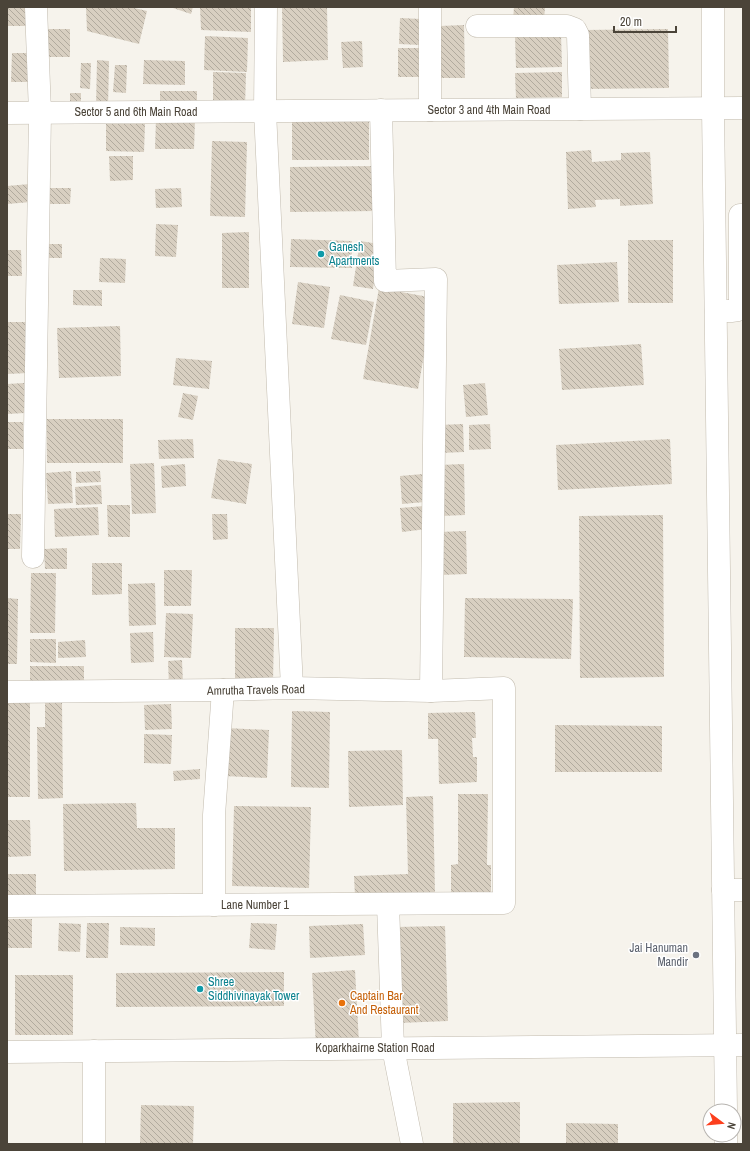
<svg xmlns="http://www.w3.org/2000/svg" width="750" height="1151" font-family="'Archivo Narrow',sans-serif">
<defs>
<pattern id="building-back-hatch" width="6" height="6" patternUnits="userSpaceOnUse"><rect width="6" height="6" fill="#d8cfc1"/><path d="M-1 5l2 2M0 0l6 6M5-1l2 2" fill="none" stroke="#b1aa9e"/></pattern>
</defs>
<rect width="100%" height="100%" fill="#f6f3ec"/>
<g fill="url(#building-back-hatch)">
<rect x="7" y="7" width="25" height="19"/>
<polygon points="86,7 130,7 147,11 139,44 87,31"/>
<polygon points="170,7 193,7 191,14"/>
<polygon points="200,7 251,7 251,32 201,30"/>
<polygon points="282,7 327,7 328,60 283,62"/>
<polygon points="514,7 545,7 544,20 513,20"/>
<polygon points="400,18 421,19 420,45 399,44"/>
<polygon points="464,25 465,78 441,78 440,26"/>
<polygon points="45,29 70,29 70,57 44,57"/>
<polygon points="668,29 669,88 584,89 583,30"/>
<polygon points="561,35 562,67 516,68 515,37"/>
<polygon points="205,36 248,38 247,72 204,70"/>
<polygon points="362,41 363,67 343,68 341,42"/>
<rect x="398" y="48" width="25" height="29"/>
<polygon points="12,53 30,53 30,82 11,82"/>
<polygon points="97,60 109,61 108,108 96,108"/>
<polygon points="144,60 185,61 185,85 143,84"/>
<polygon points="81,63 91,63 90,89 80,88"/>
<polygon points="115,65 127,65 126,93 113,92"/>
<polygon points="213,72 246,73 245,108 213,108"/>
<polygon points="562,72 562,97 516,98 515,73"/>
<rect x="160" y="91" width="37" height="24"/>
<rect x="70" y="93" width="11" height="16"/>
<polygon points="156,119 195,120 194,149 155,149"/>
<rect x="292" y="121" width="77" height="39"/>
<polygon points="106,124 145,124 144,152 106,151"/>
<polygon points="212,141 247,142 245,217 210,216"/>
<polygon points="591,150 592,162 621,160 621,153 650,152 653,204 620,206 620,199 595,200 596,207 568,209 566,152"/>
<polygon points="109,156 133,156 133,180 110,181"/>
<polygon points="376,166 377,211 290,212 290,167"/>
<polygon points="30,184 31,202 7,204 7,186"/>
<polygon points="46,188 71,188 70,204 46,204"/>
<polygon points="181,188 182,207 156,208 155,189"/>
<polygon points="156,224 178,225 176,257 155,256"/>
<polygon points="249,232 249,288 222,288 222,233"/>
<polygon points="291,239 352,241 352,268 290,267"/>
<rect x="628" y="240" width="45" height="63"/>
<polygon points="360,241 379,244 373,289 353,286"/>
<rect x="41" y="244" width="21" height="14"/>
<polygon points="7,250 21,250 22,276 7,276"/>
<polygon points="100,258 126,259 125,283 99,282"/>
<polygon points="617,262 619,302 559,304 557,265"/>
<polygon points="298,282 330,287 324,328 292,324"/>
<polygon points="379,288 434,298 418,389 363,379"/>
<polygon points="73,290 102,290 102,306 73,305"/>
<polygon points="340,295 374,302 366,345 331,339"/>
<polygon points="7,322 27,322 29,373 7,374"/>
<polygon points="120,326 121,376 59,378 57,328"/>
<polygon points="641,344 644,385 562,390 559,349"/>
<polygon points="176,358 212,361 209,389 173,385"/>
<polygon points="24,383 25,413 7,414 7,384"/>
<polygon points="485,383 488,415 466,417 463,385"/>
<polygon points="183,393 198,396 193,420 178,417"/>
<rect x="47" y="419" width="76" height="44"/>
<rect x="7" y="422" width="16" height="27"/>
<polygon points="463,424 464,452 440,453 439,425"/>
<polygon points="490,424 491,449 469,450 469,425"/>
<polygon points="193,439 194,458 159,459 158,440"/>
<polygon points="670,439 672,484 558,490 556,445"/>
<polygon points="218,459 252,464 246,504 211,498"/>
<polygon points="154,463 156,513 132,514 130,464"/>
<polygon points="185,464 186,486 162,488 161,466"/>
<polygon points="464,464 465,515 441,516 440,465"/>
<polygon points="71,471 73,503 48,504 46,473"/>
<polygon points="100,471 101,482 76,483 76,472"/>
<polygon points="423,474 425,502 402,504 400,476"/>
<polygon points="101,485 102,504 76,505 75,487"/>
<polygon points="107,505 130,505 130,537 108,537"/>
<polygon points="424,506 427,529 402,532 400,508"/>
<polygon points="98,507 99,535 55,537 54,509"/>
<polygon points="7,514 21,514 20,549 7,549"/>
<polygon points="212,514 227,514 228,539 213,540"/>
<polygon points="663,515 664,677 580,678 579,516"/>
<polygon points="466,531 467,574 440,575 439,532"/>
<polygon points="67,548 67,569 45,569 44,549"/>
<polygon points="92,563 122,563 122,594 92,595"/>
<polygon points="164,570 192,570 191,606 164,606"/>
<polygon points="31,573 56,573 55,633 30,633"/>
<polygon points="155,583 156,625 129,626 128,584"/>
<polygon points="7,598 18,599 17,664 7,664"/>
<polygon points="465,598 573,599 571,659 464,657"/>
<polygon points="166,613 193,614 191,658 164,657"/>
<polygon points="235,628 274,628 273,683 235,682"/>
<polygon points="153,632 154,662 131,663 130,633"/>
<polygon points="30,639 56,639 56,663 30,662"/>
<polygon points="85,640 86,657 58,658 58,642"/>
<polygon points="182,660 183,684 169,685 168,661"/>
<rect x="30" y="666" width="54" height="20"/>
<rect x="7" y="701" width="23" height="96"/>
<polygon points="62,702 63,798 38,799 37,727 45,727 45,703"/>
<polygon points="171,704 172,729 145,730 144,705"/>
<polygon points="292,711 330,712 329,788 291,787"/>
<polygon points="475,712 476,738 472,738 473,757 477,757 477,782 439,784 438,739 428,739 428,713"/>
<polygon points="555,725 662,726 662,772 555,772"/>
<polygon points="226,728 269,730 267,778 224,776"/>
<polygon points="144,734 172,735 171,764 144,763"/>
<polygon points="402,750 403,805 349,807 348,751"/>
<polygon points="200,769 200,779 174,781 173,771"/>
<polygon points="458,794 488,794 487,865 491,865 491,892 451,892 451,865 458,864"/>
<polygon points="433,796 435,894 355,896 354,876 408,874 406,797"/>
<polygon points="136,803 137,828 175,828 175,869 64,871 63,804"/>
<polygon points="234,806 311,807 309,888 232,886"/>
<polygon points="7,820 30,820 31,856 7,857"/>
<rect x="7" y="874" width="29" height="24"/>
<rect x="7" y="919" width="25" height="29"/>
<polygon points="59,923 81,924 80,952 58,951"/>
<polygon points="87,923 109,923 108,958 86,958"/>
<polygon points="251,923 277,924 275,950 249,948"/>
<polygon points="363,924 365,955 310,958 309,926"/>
<polygon points="445,926 448,1021 399,1023 396,927"/>
<polygon points="120,927 155,928 155,946 120,945"/>
<polygon points="355,970 359,1043 316,1046 312,973"/>
<polygon points="284,972 284,1006 116,1007 116,973"/>
<rect x="15" y="975" width="58" height="60"/>
<polygon points="520,1102 520,1144 453,1143 453,1103"/>
<polygon points="141,1105 194,1106 193,1144 140,1144"/>
<polygon points="566,1123 618,1124 618,1144 566,1144"/>
</g>
<g fill="none" stroke-linecap="round" stroke-linejoin="round">
<g stroke="#c2bbae" stroke-width="23">
<g id="minor">
<polyline points="266,7 265,111 292,688"/>
<polyline points="430,7 430,110"/>
<polyline points="713,7 713,108 726,1111"/>
<polyline points="477,26 567,26 575,29 578,35 580,109"/>
<polyline points="381,110 385,281 436,279 431,691"/>
<polyline points="7,113 743,108"/>
<polyline points="716,311 731,311 738,310 740,306 740,215 743,215"/>
<polyline points="33,557 40,113 36,7"/>
<polyline points="7,692 223,690 292,688 431,691 504,688 504,903 7,906"/>
<polyline points="723,890 743,890"/>
<polyline points="388,904 393,1048 412,1144"/>
<polyline points="214,905 214,815 223,690"/>
<polyline points="7,1052 743,1045"/>
<polyline points="726,1135 726,1144"/>
<polyline points="94,1144 94,1051"/>
</g>
</g>
<use href="#minor" stroke="#fff" stroke-width="22"/>
</g>
<g fill="#0f9aa8" stroke="#fff" stroke-width="1.5">
<circle cx="321" cy="254" r="4"/>
<circle cx="200" cy="989" r="4"/>
</g>
<circle fill="#6b7280" stroke="#fff" stroke-width="1.5" cx="696" cy="955" r="4"/>
<circle fill="#e8710a" stroke="#fff" stroke-width="1.5" cx="342" cy="1003" r="4"/>
<g text-anchor="middle" stroke-width="3" stroke-linejoin="round" paint-order="stroke">
<g font-size="12" fill="#4b4439" stroke="#fff">
<text x="489" y="114">Sector 3 and 4th Main Road</text>
<text x="136" y="116">Sector 5 and 6th Main Road</text>
<text transform="translate(256 690) rotate(-1)" y="4">Amrutha Travels Road</text>
<text x="255" y="909">Lane Number 1</text>
<text x="375" y="1052">Koparkhairne Station Road</text>
</g>
<g font-size="12" fill="#0d838f" stroke="#fff" text-anchor="start">
<text x="329" y="251">Ganesh<tspan x="329" dy="14">Apartments</tspan></text>
<text x="208" y="986">Shree<tspan x="208" dy="14">Siddhivinayak Tower</tspan></text>
</g>
<g font-size="12" fill="#5b616d" stroke="#fff" text-anchor="end">
<text x="688" y="952">Jai Hanuman<tspan x="688" dy="14">Mandir</tspan></text>
</g>
<g font-size="12" fill="#c56008" stroke="#fff" text-anchor="start">
<text x="350" y="1000">Captain Bar<tspan x="350" dy="14">And Restaurant</tspan></text>
</g>
</g>
<rect width="750" height="1151" fill="none" stroke="#4b4439" stroke-width="16"/>
<g transform="translate(722 1123) rotate(106)"><circle r="19" fill="#ffffff" stroke="#b7b4b0"/>
<path d="M0-3L7 15L0 10L-7 15Z" fill="#fc3f1d"/>
<text y="-6" font-size="11" font-weight="bold" text-anchor="middle" fill="#4b4439">N</text>
</g>
<path d="M614 26v6h62v-6" fill="none" stroke="#4b4439" stroke-width="2"/>
<text x="620" y="26" font-size="12" fill="#4b4439" stroke="#ffffff" stroke-width="3" paint-order="stroke">20 m</text>
</svg>
